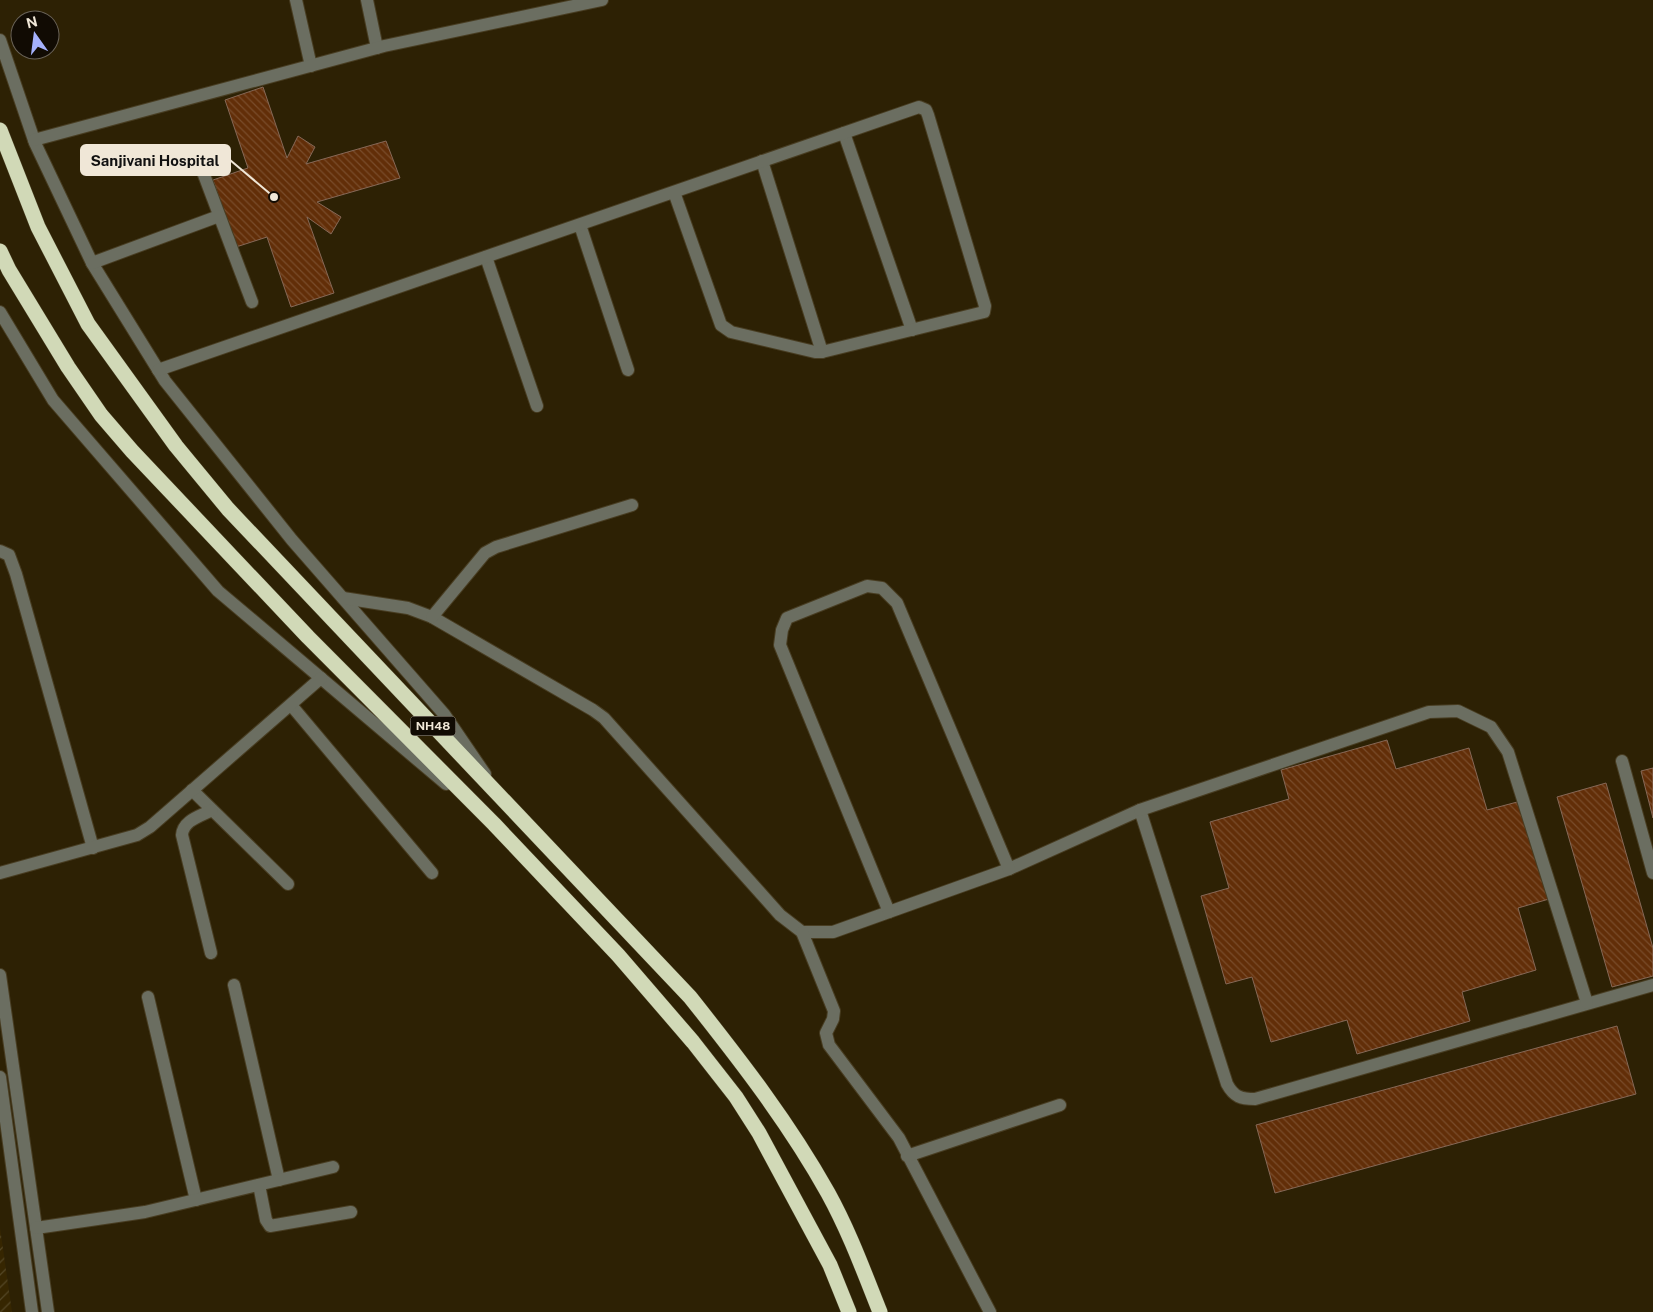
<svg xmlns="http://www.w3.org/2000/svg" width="1653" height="1312" font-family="'Public Sans',sans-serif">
<defs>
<pattern id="industrial-furrows" width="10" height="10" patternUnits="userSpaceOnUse" patternTransform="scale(1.25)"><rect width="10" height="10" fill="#362601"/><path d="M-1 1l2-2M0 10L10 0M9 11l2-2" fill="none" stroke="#534625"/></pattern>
<pattern id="building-back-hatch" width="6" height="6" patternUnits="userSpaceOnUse" patternTransform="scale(1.25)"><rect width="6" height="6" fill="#622e08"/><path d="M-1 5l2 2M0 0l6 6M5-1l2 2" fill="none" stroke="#794c2b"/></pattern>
</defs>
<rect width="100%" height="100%" fill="#2d2104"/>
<polygon fill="url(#industrial-furrows)" points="0,1228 12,1312 0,1312"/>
<g fill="url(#building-back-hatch)" stroke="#866857">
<polygon points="263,87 287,158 298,136 315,147 306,164 386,141 400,178 317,202 341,217 331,234 307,217 334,293 291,307 267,237 236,247 213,180 248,168 225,100"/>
<polygon points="1387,740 1396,769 1469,748 1487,810 1521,801 1549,899 1518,908 1536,970 1462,992 1470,1021 1357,1054 1347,1020 1271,1042 1252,977 1226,984 1201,896 1229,888 1210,822 1289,799 1281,770"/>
<polygon points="1653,768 1653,818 1641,771"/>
<polygon points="1606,783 1653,948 1653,976 1612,987 1557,797"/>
<polygon points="1617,1026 1636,1094 1275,1193 1256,1125"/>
</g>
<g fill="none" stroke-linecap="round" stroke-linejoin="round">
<g stroke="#483d22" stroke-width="14">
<g id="minor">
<polyline points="296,0 311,66"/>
<polyline points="367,0 377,48"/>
<polyline points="0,40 35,143 92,263 165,381 292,540 444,714 485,774"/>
<polyline points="844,133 912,330"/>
<polyline points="34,140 384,46 602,0"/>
<polyline points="198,159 252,302"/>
<polyline points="762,161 822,352"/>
<polyline points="580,225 628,370"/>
<polyline points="486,257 537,406"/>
<polyline points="92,263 219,216"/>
<polyline points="0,312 53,400 218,591 446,784"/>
<polyline points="158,370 919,107 926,110 928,115 985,306 984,312 822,352 815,352 731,332 721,325 674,192"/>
<polyline points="0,551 9,555 16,574 93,848"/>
<path d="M343,598L408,608L432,617L593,710L604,718L780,915L802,932H833L1009,869L1140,810L1227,1084C1234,1097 1241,1099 1255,1099L1653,985"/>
<polyline points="432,617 485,553 496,547 632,505"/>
<polyline points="291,705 432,873"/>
<polyline points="1622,761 1653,873"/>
<polyline points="192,790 288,884"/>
<polyline points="1140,810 1429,712 1458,711 1491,727 1508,752 1587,1003"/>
<polyline points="0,873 137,835 150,827 321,678"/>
<polyline points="889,912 780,645 782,630 787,618 867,586 882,588 897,603 1009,869"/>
<polyline points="802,932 834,1011 833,1019 826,1033 829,1045 899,1138 990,1312"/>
<path d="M211,953L182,835C183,820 201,816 212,810"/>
<polyline points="0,975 48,1312"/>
<polyline points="234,985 279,1180"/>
<polyline points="148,997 196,1200"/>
<polyline points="0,1077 32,1312"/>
<polyline points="907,1156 1060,1105"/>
<polyline points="259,1185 266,1220 270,1226 351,1212"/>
<polyline points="36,1228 145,1212 333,1167"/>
</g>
</g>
<g stroke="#483d22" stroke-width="16">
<g id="highway">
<path d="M0,130L38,227L88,324L176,446L228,509L690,997C740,1060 789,1123 828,1193C849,1231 864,1272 880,1312"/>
<polyline points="0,251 9,270 68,367 101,415 132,451 308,637 494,824 618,955 693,1042 736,1097 759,1133 830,1265 849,1312"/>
</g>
</g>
<use href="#minor" stroke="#6b6e61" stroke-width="12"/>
<use href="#highway" stroke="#d1d9b7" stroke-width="15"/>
</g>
<g text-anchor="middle" stroke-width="5" stroke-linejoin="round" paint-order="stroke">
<rect fill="#110b03" stroke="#ada597" stroke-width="1" x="410.5" y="716.5" width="45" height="19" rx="4"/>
<g font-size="12" font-weight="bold" fill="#f0e7d7">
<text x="433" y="730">NH48</text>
</g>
</g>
<path fill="none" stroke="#f0e7d7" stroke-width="2" d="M274 197L230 160"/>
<circle fill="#f0e7d7" stroke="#110b03" stroke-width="2" cx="274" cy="197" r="5"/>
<rect fill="#f0e7d7" stroke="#f0e7d7" stroke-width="2" x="81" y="145" width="149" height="30" rx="5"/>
<g font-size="15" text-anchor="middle" font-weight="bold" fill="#111">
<text x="155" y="166">Sanjivani Hospital</text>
</g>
<g transform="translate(35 35) rotate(346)"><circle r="24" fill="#110b03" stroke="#6a6358"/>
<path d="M0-4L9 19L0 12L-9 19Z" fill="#a5b1fc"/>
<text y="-8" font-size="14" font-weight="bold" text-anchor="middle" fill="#f0e7d7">N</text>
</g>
</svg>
